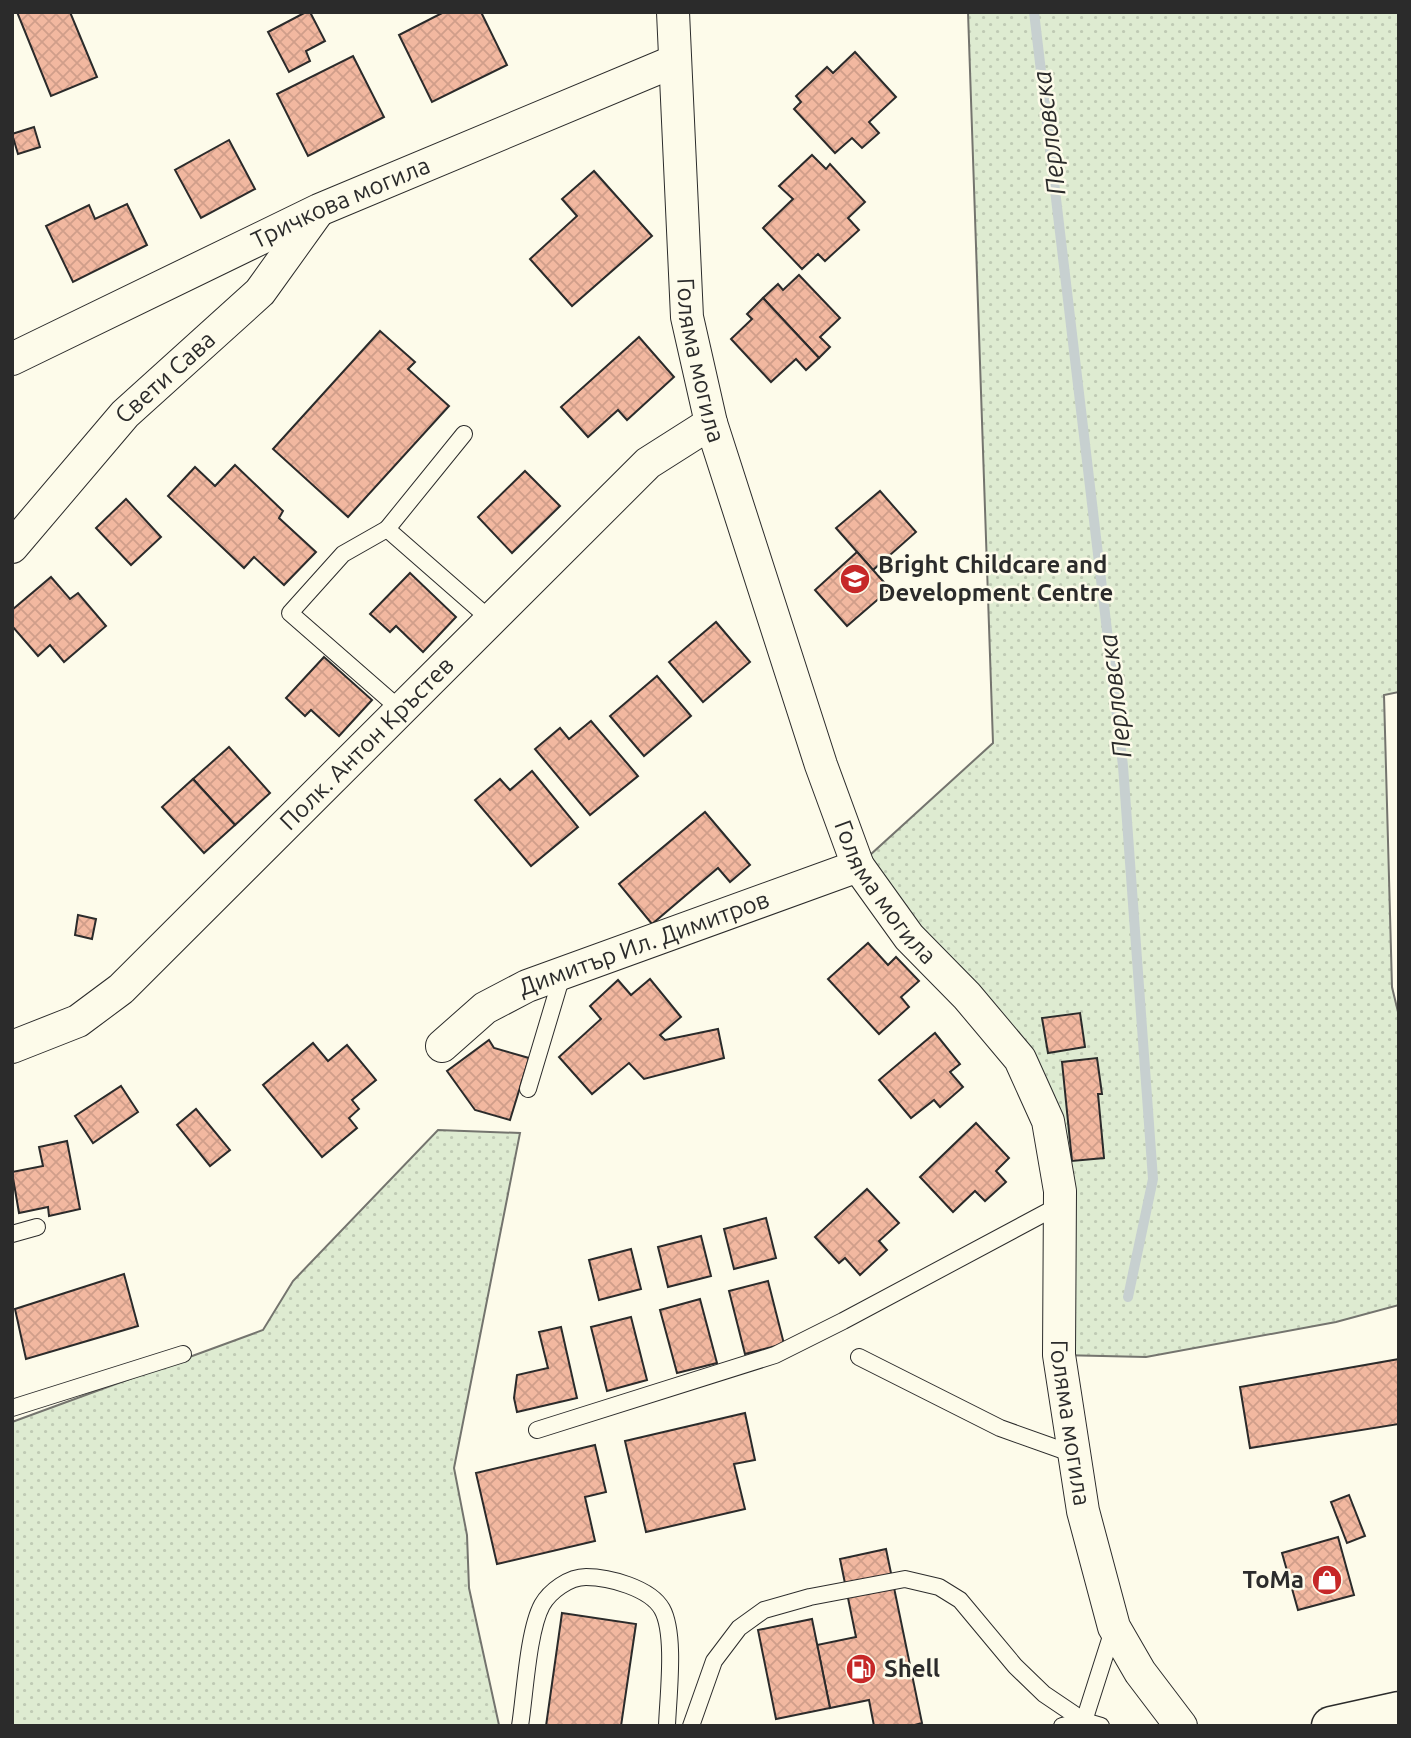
<svg xmlns="http://www.w3.org/2000/svg" width="1411" height="1738" font-family="Ubuntu,sans-serif">
<defs>
<pattern id="grass-dots" width="8" height="8" patternUnits="userSpaceOnUse" patternTransform="scale(1.75)"><rect width="8" height="8" fill="#deebd1"/><path d="M2 2h.1M6 6h.1" fill="none" stroke="#bfcab4" stroke-width="1.8" stroke-linecap="round"/></pattern>
<pattern id="building-cross-hatch" width="8" height="8" patternUnits="userSpaceOnUse" patternTransform="scale(1.75)"><rect width="8" height="8" fill="#f2b8a0"/><path d="M0 0l8 8M0 8l8-8" fill="none" stroke="#d09e8a"/></pattern>
</defs>
<rect width="100%" height="100%" fill="#fdfbea"/>
<g fill="url(#grass-dots)" stroke="#74746e" stroke-width="2">
<polygon points="968,12 1399,12 1399,692 1384,695 1392,987 1399,1016 1399,1305 1336,1322 1146,1357 1059,1355 1048,1121 858,866 993,743"/>
<polygon points="438,1130 520,1133 454,1468 467,1535 469,1588 499,1725 12,1726 12,1422 263,1330 293,1281"/>
</g>
<g fill="none" stroke-linecap="round" stroke-linejoin="round">
<polyline stroke="#c7d0d0" stroke-width="10" points="1034,12 1123,766 1153,1179 1128,1297"/>
</g>
<g fill="url(#building-cross-hatch)" stroke="#2b2b2b" stroke-width="2">
<polygon points="17,12 70,12 97,77 51,96"/>
<polygon points="306,12 310,12 325,41 306,51 310,61 289,72 268,32"/>
<polygon points="444,12 481,12 507,65 432,102 399,35"/>
<polygon points="855,52 896,97 869,122 879,133 862,148 852,138 835,153 794,109 801,102 796,96 827,67 833,73"/>
<polygon points="353,56 384,117 308,156 277,94"/>
<polygon points="34,127 40,147 18,154 12,134"/>
<polygon points="229,140 255,189 201,218 175,170"/>
<polygon points="812,155 826,169 830,164 865,202 848,218 859,230 825,261 818,254 802,269 763,228 793,199 779,186"/>
<polygon points="594,171 652,236 572,306 530,259 577,216 562,199"/>
<polygon points="127,204 147,245 73,282 46,226 89,205 95,219"/>
<polygon points="799,275 840,318 820,337 830,347 819,358 763,298 778,284 783,290"/>
<polygon points="763,298 819,358 806,370 796,359 771,382 731,339 752,319 747,314"/>
<polygon points="380,331 415,362 408,369 449,406 348,517 273,449"/>
<polygon points="639,337 674,377 627,420 618,410 588,437 561,407"/>
<polygon points="235,465 283,511 279,518 316,552 284,585 254,557 244,568 168,496 195,467 215,486"/>
<polygon points="525,471 560,506 512,553 478,517"/>
<polygon points="880,491 916,532 873,570 836,528"/>
<polygon points="126,499 161,537 131,565 96,528"/>
<polygon points="857,552 890,589 847,626 815,590"/>
<polygon points="410,573 456,617 423,652 396,626 390,632 370,614"/>
<polygon points="51,577 70,599 78,593 106,626 64,662 50,645 38,656 12,626 12,610"/>
<polygon points="716,622 750,662 703,702 669,662"/>
<polygon points="324,657 372,700 339,736 311,710 305,716 286,698"/>
<polygon points="657,676 691,716 644,756 610,716"/>
<polygon points="591,721 638,776 590,815 535,749 560,728 569,739"/>
<polygon points="229,747 270,793 235,825 193,779"/>
<polygon points="532,771 578,827 531,866 475,800 500,779 510,790"/>
<polygon points="193,779 235,825 204,853 162,807"/>
<polygon points="705,812 750,865 730,882 718,868 652,924 619,884"/>
<polygon points="78,915 96,919 92,939 75,935"/>
<polygon points="868,943 888,965 896,957 919,981 901,997 909,1007 879,1034 828,979"/>
<polygon points="650,979 681,1017 660,1035 665,1040 718,1029 724,1058 644,1079 629,1063 592,1094 559,1057 601,1019 590,1006 618,980 631,995"/>
<polygon points="1080,1013 1085,1047 1048,1053 1042,1018"/>
<polygon points="935,1033 960,1064 950,1072 963,1087 940,1107 934,1100 911,1118 879,1080"/>
<polygon points="489,1040 494,1048 529,1058 510,1120 475,1110 447,1071"/>
<polygon points="313,1043 328,1061 347,1045 376,1080 352,1100 359,1109 349,1118 357,1128 322,1157 263,1085"/>
<polygon points="1097,1058 1102,1094 1098,1094 1104,1158 1072,1161 1062,1062"/>
<polygon points="121,1086 138,1112 93,1143 75,1116"/>
<polygon points="196,1109 230,1150 210,1166 177,1125"/>
<polygon points="976,1123 1009,1158 996,1171 1006,1182 985,1201 975,1191 953,1212 920,1177"/>
<polygon points="67,1141 80,1209 49,1216 48,1207 19,1213 12,1172 43,1166 39,1147"/>
<polygon points="867,1189 899,1223 879,1241 887,1250 860,1275 845,1258 839,1263 815,1237"/>
<polygon points="766,1218 776,1258 734,1269 724,1229"/>
<polygon points="701,1236 711,1276 668,1287 658,1247"/>
<polygon points="631,1249 641,1289 599,1300 589,1260"/>
<polygon points="124,1274 138,1326 26,1359 15,1309"/>
<polygon points="768,1281 784,1344 745,1354 729,1291"/>
<polygon points="700,1299 717,1363 677,1373 660,1310"/>
<polygon points="631,1317 647,1380 607,1391 591,1327"/>
<polygon points="561,1327 577,1398 517,1412 514,1398 517,1375 548,1368 539,1332"/>
<polygon points="1399,1359 1399,1424 1250,1448 1240,1387"/>
<polygon points="745,1413 755,1460 734,1464 745,1509 646,1532 625,1441"/>
<polygon points="595,1445 606,1492 585,1497 595,1541 497,1564 476,1473"/>
<polygon points="1349,1495 1365,1536 1347,1543 1331,1502"/>
<polygon points="1338,1537 1354,1595 1298,1610 1282,1553"/>
<polygon points="886,1549 922,1723 911,1726 874,1726 869,1700 830,1708 817,1645 856,1637 840,1559"/>
<polygon points="562,1613 636,1624 621,1726 546,1726"/>
<polygon points="812,1619 830,1708 776,1719 758,1630"/>
</g>
<g fill="none" stroke-linecap="round" stroke-linejoin="round">
<g stroke="#2b2b2b" stroke-width="18">
<g id="lane">
<polyline points="464,434 387,529 491,620"/>
<polyline points="387,529 343,554 290,613 401,710"/>
<polyline points="528,1089 563,972"/>
<polyline points="12,1234 37,1227"/>
<polyline points="859,1357 1000,1428 1073,1454"/>
<polyline points="12,1408 183,1354"/>
<polyline points="537,1430 775,1355 843,1321 1060,1205"/>
<polyline points="1084,1721 1114,1627"/>
<path d="M520,1726C525,1694 528,1631 542,1605C550,1591 569,1577 586,1577C609,1577 650,1588 662,1609C676,1634 668,1696 667,1726"/>
<polyline points="691,1726 714,1661 739,1628 764,1610 810,1597 905,1579 939,1587 960,1600 1015,1666 1044,1694 1084,1721 1101,1726"/>
<polyline points="1062,1726 1084,1721"/>
</g>
</g>
<g stroke="#2b2b2b" stroke-width="34">
<g id="street">
<path id="s1" d="M673,12L687,317L711,423L821,765L858,866L909,937L967,996L1020,1059L1048,1121L1060,1191L1059,1355L1083,1511L1114,1627L1140,1672L1181,1726"/>
<path id="s2" d="M12,359L319,210L675,61"/>
<path id="s3" d="M12,547L125,414L260,292L316,214"/>
<path id="s4" d="M442,1046L485,1008L527,986L858,866"/>
<path id="s5" d="M12,1047L78,1021L121,989L648,463L711,423"/>
</g>
</g>
<g stroke="#2b2b2b" stroke-width="41">
<polyline id="highway" points="1331,1726 1399,1711"/>
</g>
<use href="#lane" stroke="#fdfbea" stroke-width="16"/>
<use href="#street" stroke="#fdfbea" stroke-width="32"/>
<use href="#highway" stroke="#fdfbea" stroke-width="38"/>
</g>
<defs>
<g id="school-disc" transform="scale(1.575)"><circle r="9.5" fill="#c62828" stroke="#fdfbea"/><path d="M0-5L7-2L0 1L-7-2ZM-4 1L0 2.5L4 1V4Q0 6-4 4Z" fill="#fff"/></g>
<g id="shop-disc" transform="scale(1.575)"><circle r="9.5" fill="#c62828" stroke="#fdfbea"/><path d="M-5-2.5h2.3a2.7 3.5 0 0 1 5.4 0H5L5.5 6h-11ZM-1.5-2.5h3a1.5 2.3 0 0 0-3 0Z" fill="#fff"/></g>
<g id="fuel-disc" transform="scale(1.575)"><circle r="9.5" fill="#c62828" stroke="#fdfbea"/><path d="M-5.5-6h7V0h2V4h1.3V-2.5L3-4.5l.8-.8L6-3V5H2.5V1h-1V6h-7ZM-4.2-4.7v3.2H.2V-4.7Z" fill="#fff"/></g>
</defs>
<g fill-rule="evenodd">
<use href="#school-disc" x="855" y="579"/>
<use href="#shop-disc" x="1327" y="1580"/>
<use href="#fuel-disc" x="861" y="1669"/>
</g>
<g text-anchor="middle" stroke-width="5" stroke-linejoin="round" paint-order="stroke">
<g font-size="24" fill="#2b2b2b" stroke="#fdfbea">
<text dy="8" stroke="none"><textPath href="#s2" startOffset="364">Тричкова могила</textPath></text>
<text dy="8" stroke="none"><textPath href="#s1" startOffset="350">Голяма могила</textPath></text>
<text dy="8" stroke="none"><textPath href="#s3" startOffset="229">Свети Сава</textPath></text>
<text dy="8" stroke="none"><textPath href="#s5" startOffset="472">Полк. Антон Кръстев</textPath></text>
<text dy="8" stroke="none"><textPath href="#s1" startOffset="917">Голяма могила</textPath></text>
<text dy="8" stroke="none"><textPath href="#s4" startOffset="229">Димитър Ил. Димитров</textPath></text>
<text dy="8" stroke="none"><textPath href="#s1" startOffset="1505">Голяма могила</textPath></text>
</g>
<g font-size="24" font-weight="bold" fill="#2b2b2b" stroke="#fdfbea" text-anchor="start">
<text x="878" y="573">Bright Childcare and<tspan x="878" dy="28">Development Centre</tspan></text>
<text x="1304" y="1588" text-anchor="end">ТоМа</text>
<text x="884" y="1677">Shell</text>
</g>
<g font-size="26" font-style="italic" fill="#2b2b2b" stroke="#fdfbea">
<text transform="translate(1049 133) rotate(-97)" y="9">Перловска</text>
<text transform="translate(1115 696) rotate(-97)" y="9">Перловска</text>
</g>
</g>
<rect width="1411" height="1738" fill="none" stroke="#2b2b2b" stroke-width="28"/>
</svg>
